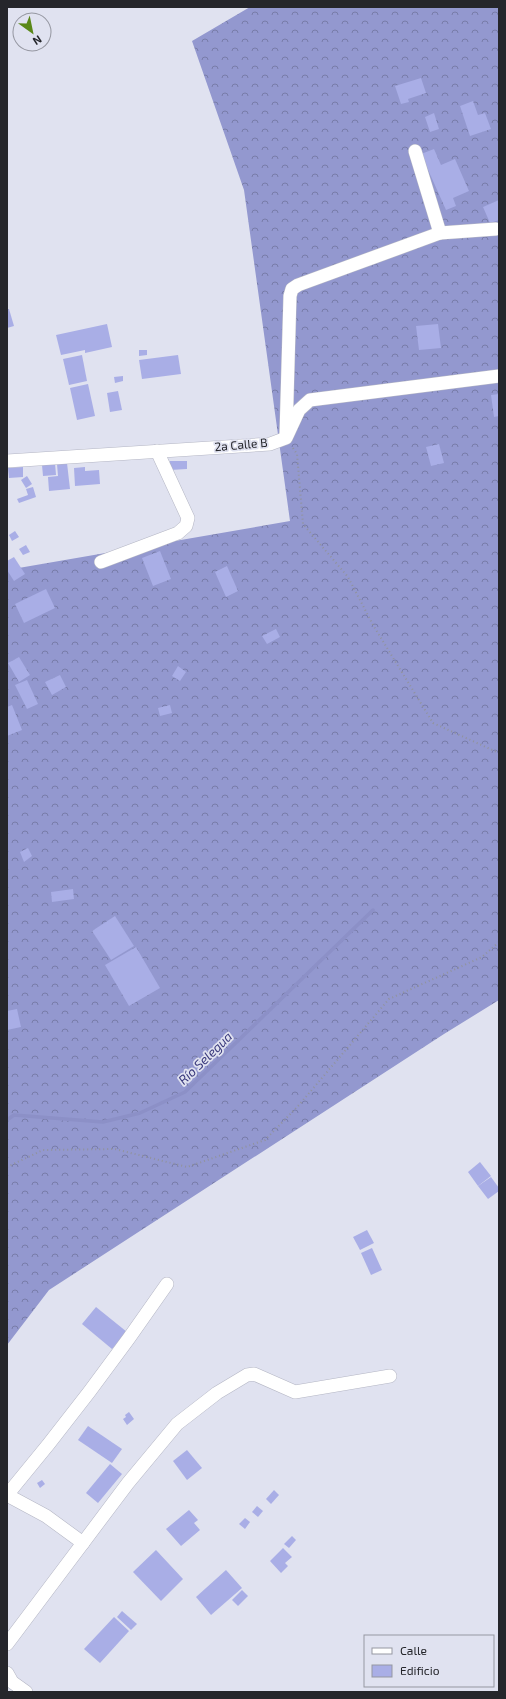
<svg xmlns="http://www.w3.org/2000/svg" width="506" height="1699" font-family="'Exo 2',sans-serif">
<defs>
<pattern id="forest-crowns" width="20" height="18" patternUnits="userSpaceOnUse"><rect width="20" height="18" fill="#9398cf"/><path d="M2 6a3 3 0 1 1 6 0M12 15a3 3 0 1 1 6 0" fill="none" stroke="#787ca8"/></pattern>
</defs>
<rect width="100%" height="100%" fill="#e0e2f0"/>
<polygon fill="url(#forest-crowns)" points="250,7 499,7 499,1000 444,1034 49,1290 7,1345 7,570 290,521 244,190 192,41"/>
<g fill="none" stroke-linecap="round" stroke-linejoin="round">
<polyline stroke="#8c90c7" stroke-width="3.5" points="7,1120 14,1115 103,1122 140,1113 185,1092 373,910"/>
</g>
<g fill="#a9aee6">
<polygon points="421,78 426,93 408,99 409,102 401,104 395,86"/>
<polygon points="473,101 478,115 485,113 491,129 470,136 460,106"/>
<polygon points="434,113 439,129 430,132 425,117"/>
<polygon points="434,149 441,165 455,159 469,191 453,198 456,206 446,210 421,154"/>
<polygon points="499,200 499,220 490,223 483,207"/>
<polygon points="7,309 9,309 14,326 7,328"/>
<polygon points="107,324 112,347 85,353 85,350 61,355 56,335"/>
<polygon points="438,324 441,348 419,350 416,326"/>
<polygon points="139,350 147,350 147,355 139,356"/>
<polygon points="82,355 87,381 69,385 63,359"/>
<polygon points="178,355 181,374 142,379 139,360"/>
<polygon points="123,376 123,381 115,383 114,377"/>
<polygon points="88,384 95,416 77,420 70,388"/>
<polygon points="118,391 122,410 110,412 107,393"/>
<polygon points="499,394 499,416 494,417 491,395"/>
<polygon points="439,444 444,463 431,466 426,447"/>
<polygon points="170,461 187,461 187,469 170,470"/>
<polygon points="55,463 56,475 43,476 42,465"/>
<polygon points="67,463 70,489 49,491 48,477 58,476 57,464"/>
<polygon points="23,467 23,477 9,478 8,468"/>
<polygon points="85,467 85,471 99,470 100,484 75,486 74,468"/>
<polygon points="27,476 32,484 26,488 21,480"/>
<polygon points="33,487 36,497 19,503 17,499 28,495 26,489"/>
<polygon points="15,531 19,537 12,541 9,535"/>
<polygon points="26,545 30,552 23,555 19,549"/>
<polygon points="160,551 171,579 153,586 142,558"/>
<polygon points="14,557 25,574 14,581 7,570 7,561"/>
<polygon points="227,566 238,591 226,597 215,572"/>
<polygon points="46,589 55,608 24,623 15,604"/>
<polygon points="276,629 280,637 267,644 262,636"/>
<polygon points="19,657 30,675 19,682 8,663"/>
<polygon points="178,666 186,672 180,681 172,676"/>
<polygon points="60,675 66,687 52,695 45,682"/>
<polygon points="27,680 38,704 27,709 15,685"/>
<polygon points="12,705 22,730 7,736 7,707"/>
<polygon points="170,705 172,713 160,716 158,708"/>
<polygon points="28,848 32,856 24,862 20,852"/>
<polygon points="73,889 74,899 52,902 51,892"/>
<polygon points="115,916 134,946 111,960 92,931"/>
<polygon points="136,947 160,988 129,1006 105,965"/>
<polygon points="17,1009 21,1027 7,1030 7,1011"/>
<polygon points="480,1162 491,1176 478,1186 468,1172"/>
<polygon points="491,1177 499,1188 499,1191 488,1199 478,1186"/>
<polygon points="367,1230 374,1243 360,1250 353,1237"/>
<polygon points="372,1248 382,1270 371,1275 361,1253"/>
<polygon points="96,1307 127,1332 112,1349 82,1324"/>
<polygon points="129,1412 134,1419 127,1425 123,1419 126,1417 125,1415"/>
<polygon points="88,1426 122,1449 112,1463 78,1440"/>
<polygon points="187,1450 202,1468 187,1480 173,1461"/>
<polygon points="110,1464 122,1474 98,1503 86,1493"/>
<polygon points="42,1480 45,1484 40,1488 37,1483"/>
<polygon points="274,1490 279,1495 271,1504 266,1499"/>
<polygon points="257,1506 263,1511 258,1517 252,1512"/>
<polygon points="189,1510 198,1520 194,1523 200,1530 181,1546 166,1529"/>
<polygon points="245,1518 250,1522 245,1529 239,1524"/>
<polygon points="292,1536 296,1540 289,1548 284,1544"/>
<polygon points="283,1548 292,1557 285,1563 288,1566 281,1573 270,1561"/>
<polygon points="156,1550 183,1579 161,1601 133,1572"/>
<polygon points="226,1570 242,1588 211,1615 196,1597"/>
<polygon points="242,1590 248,1596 238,1606 232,1600"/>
<polygon points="122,1611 137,1624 131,1630 117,1617"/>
<polygon points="114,1617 129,1631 100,1663 84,1649"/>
</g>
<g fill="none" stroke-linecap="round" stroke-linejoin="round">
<g stroke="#b4b6c4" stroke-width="14">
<g id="minor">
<polyline points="415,151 440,233"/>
<polyline points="286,434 290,296 292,289 298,285 440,233 496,229"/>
<polyline points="7,461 270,444 286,438 299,410 310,400 499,376"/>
<polyline points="101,562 178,533 186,526 188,518 157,451"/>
<path d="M7,1495C64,1427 117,1357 167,1284"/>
<polyline points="7,1495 46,1516 83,1543"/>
<polyline points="7,1644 128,1483 177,1424 217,1393 247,1375 254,1374 295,1392 390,1376"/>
<polyline points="7,1673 12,1682 26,1692"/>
</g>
</g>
<g stroke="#91939d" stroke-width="2" stroke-dasharray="1 3" stroke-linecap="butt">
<polyline points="293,448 297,454 303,524 348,577 373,625 433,723 499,753"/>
<polyline points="7,1167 43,1150 115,1149 187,1167 265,1140 299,1105 389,999 482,957 499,942"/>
</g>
<use href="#minor" stroke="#fff" stroke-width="13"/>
</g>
<g text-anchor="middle" stroke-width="3.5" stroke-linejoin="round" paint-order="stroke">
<g font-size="12" fill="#25262b" stroke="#e0e2f0">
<text transform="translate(241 445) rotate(-5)" y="4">2a Calle B</text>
</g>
<g font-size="13" font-style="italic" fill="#39397c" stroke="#e0e2f0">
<text transform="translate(205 1058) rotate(-44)" y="5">Río Selegua</text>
</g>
</g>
<rect width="506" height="1699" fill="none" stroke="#25262b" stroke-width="16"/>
<rect x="364" y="1635" width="130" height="52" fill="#e0e2f0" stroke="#9597a1"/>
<rect x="372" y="1648" width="20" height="6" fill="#ffffff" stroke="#9597a1"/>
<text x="400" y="1655" font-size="12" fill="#25262b">Calle</text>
<rect x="372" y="1665" width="20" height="12" fill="#a9aee6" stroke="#9597a1"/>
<text x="400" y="1675" font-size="12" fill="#25262b">Edificio</text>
<g transform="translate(32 32) rotate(147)"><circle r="19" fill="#e0e2f0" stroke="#9597a1"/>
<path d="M0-3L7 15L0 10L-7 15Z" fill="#5a8818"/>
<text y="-6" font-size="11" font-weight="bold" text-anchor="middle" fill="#25262b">N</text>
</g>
</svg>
